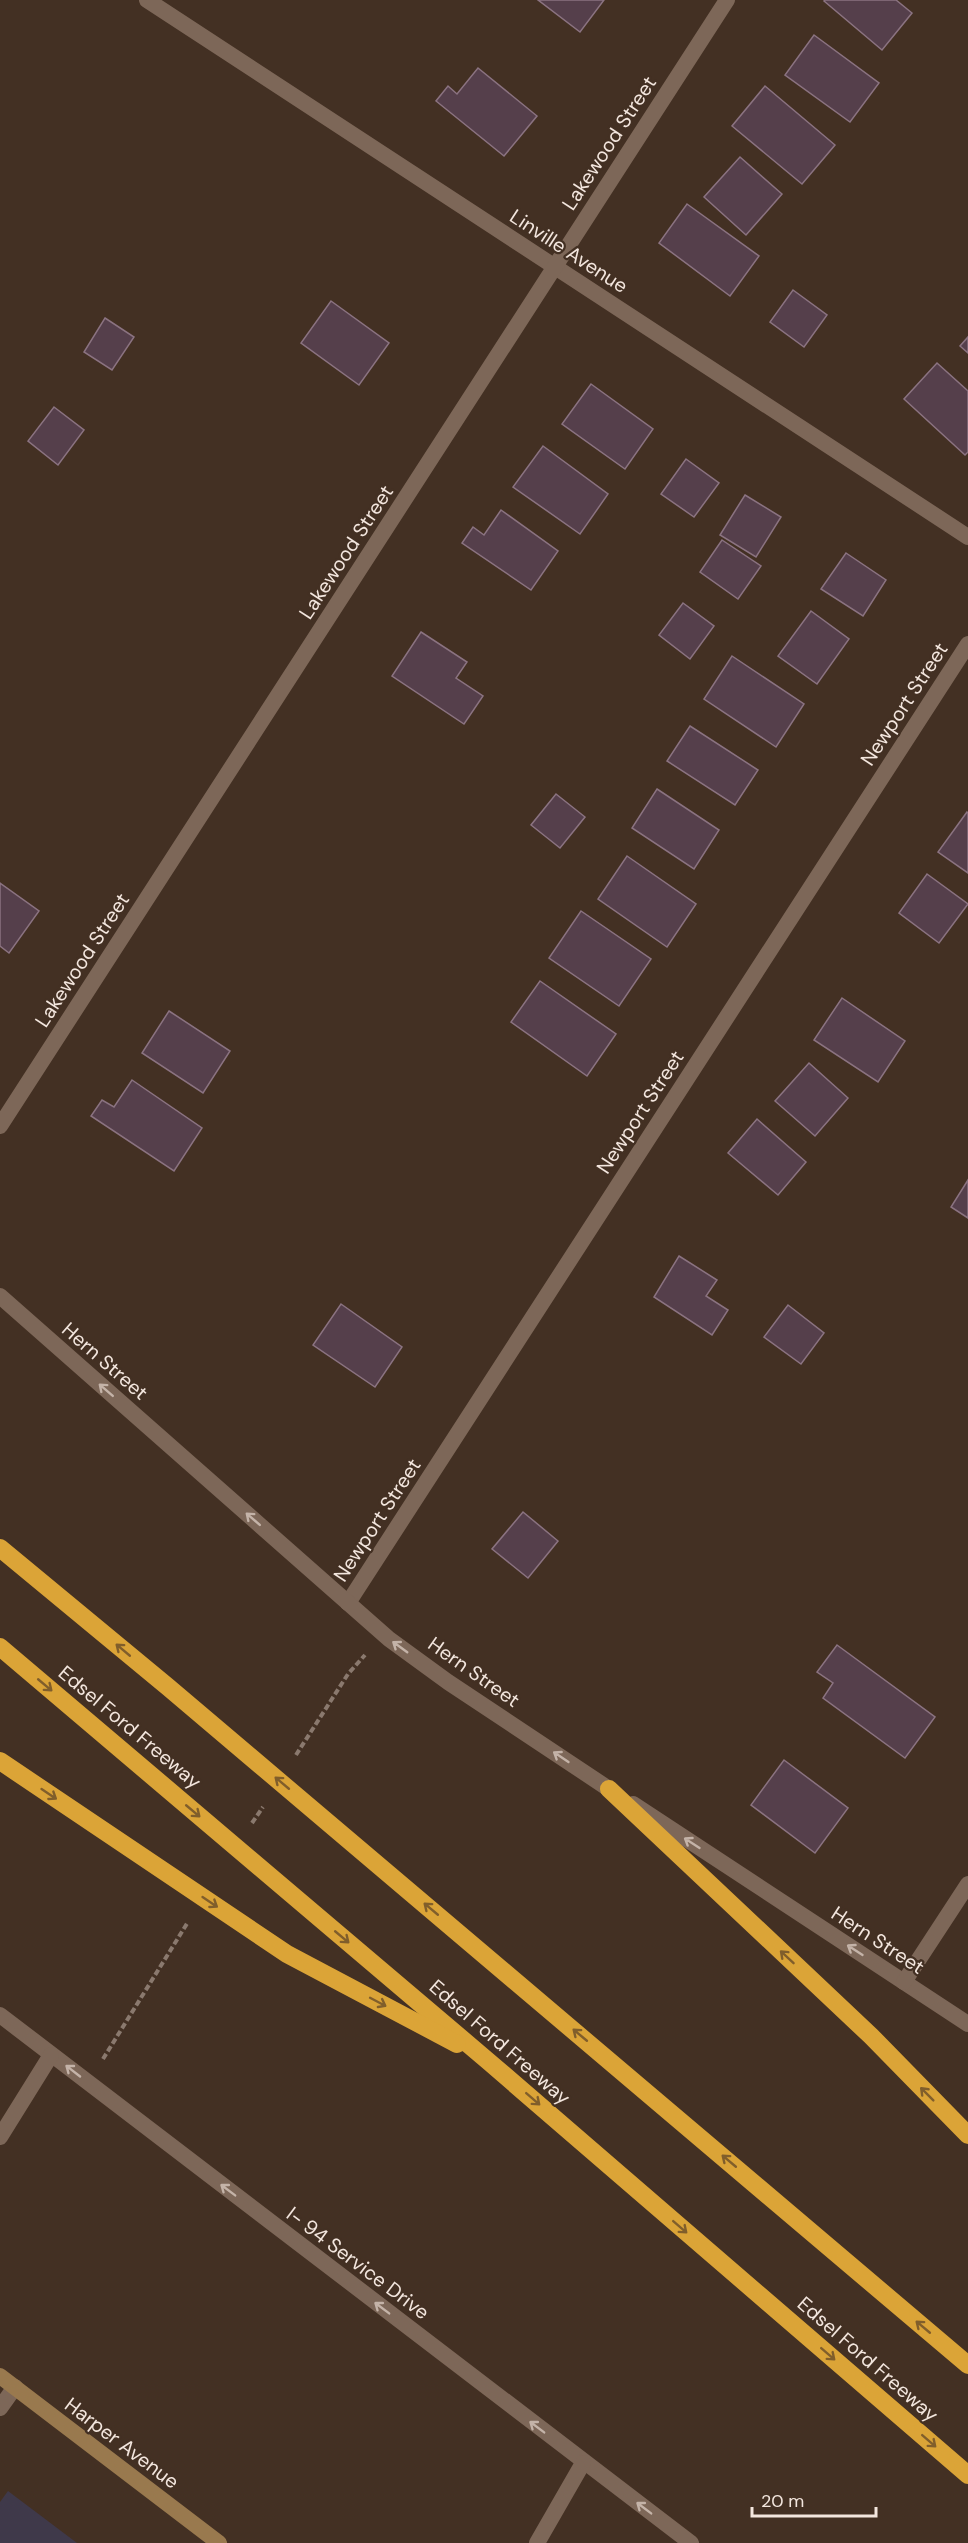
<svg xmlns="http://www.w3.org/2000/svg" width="968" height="2543" font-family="'DM Sans',sans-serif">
<rect width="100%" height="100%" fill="#433023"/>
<polygon fill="#3f394a" points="8,2491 77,2543 0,2543 0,2502"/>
<g fill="#553f4b" stroke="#8b7381" stroke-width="1.5">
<polygon points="538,0 604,0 580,32"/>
<polygon points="825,0 896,0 912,13 882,50 824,1"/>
<polygon points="814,35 879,83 850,122 785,75"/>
<polygon points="478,68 537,116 504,156 436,101 448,86 457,94"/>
<polygon points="765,86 835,145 802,184 732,126"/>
<polygon points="740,157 782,194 746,235 704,197"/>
<polygon points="687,204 759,256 730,296 659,243"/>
<polygon points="793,290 827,315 804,347 770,322"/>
<polygon points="331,301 389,343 359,385 301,343"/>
<polygon points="105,318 134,337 112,370 84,352"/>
<polygon points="968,337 968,353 960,346"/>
<polygon points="937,363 968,391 968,452 965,455 904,399"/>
<polygon points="591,384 653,429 625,469 562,424"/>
<polygon points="54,407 84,430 58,465 28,441"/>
<polygon points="543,446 608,494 580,534 513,487"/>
<polygon points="686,459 719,483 694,517 661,494"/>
<polygon points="745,495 781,517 756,557 720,535"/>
<polygon points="501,510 558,551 531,590 462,543 473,527 484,535"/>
<polygon points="722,540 761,566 738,599 700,572"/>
<polygon points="846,553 886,580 863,616 821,589"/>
<polygon points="683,603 714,626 690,659 659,635"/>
<polygon points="811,611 849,639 817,684 778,656"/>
<polygon points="421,632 467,662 456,678 483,696 464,724 392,676"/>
<polygon points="732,656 804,704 776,747 704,699"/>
<polygon points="690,726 758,770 735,805 667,761"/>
<polygon points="657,789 719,830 694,869 632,828"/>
<polygon points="556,794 585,817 560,848 531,825"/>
<polygon points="967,812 968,813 968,873 938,852"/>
<polygon points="627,856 696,904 667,947 598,899"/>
<polygon points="927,874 968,904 939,943 899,913"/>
<polygon points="0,883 39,911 9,953 0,946"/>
<polygon points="581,911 651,959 619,1006 549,958"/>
<polygon points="540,981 616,1034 587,1076 511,1022"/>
<polygon points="842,998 905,1041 878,1082 814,1040"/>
<polygon points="169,1011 230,1051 203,1093 142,1053"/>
<polygon points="809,1063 848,1098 815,1136 775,1101"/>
<polygon points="132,1080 202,1128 174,1171 91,1116 102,1100 114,1107"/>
<polygon points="757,1119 806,1162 778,1195 728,1153"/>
<polygon points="968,1180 968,1218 951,1207"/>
<polygon points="679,1256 717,1280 706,1296 728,1310 712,1335 654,1297"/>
<polygon points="341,1304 402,1347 375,1387 313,1345"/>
<polygon points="788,1305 824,1333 801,1364 764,1337"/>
<polygon points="523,1512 558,1541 528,1578 492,1549"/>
<polygon points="837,1645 935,1717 905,1758 823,1698 833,1683 817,1672"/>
<polygon points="784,1760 848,1808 815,1853 751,1805"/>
</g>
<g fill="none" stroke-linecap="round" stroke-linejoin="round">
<g stroke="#8a796e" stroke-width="4" stroke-dasharray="6 3" stroke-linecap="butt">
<polyline points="296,1755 348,1674 365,1655"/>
<polyline points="252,1823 263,1807"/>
<polyline points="103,2059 188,1922"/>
</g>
<polyline stroke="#7d6758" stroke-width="16" points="0,2015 691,2543"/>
<g stroke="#7d6758" stroke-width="16">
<polyline points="147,0 968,537"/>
<polyline points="0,1126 727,0"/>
<polyline points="348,1603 968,644"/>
<polyline points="633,1804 968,2024"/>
<polyline points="904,1982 968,1884"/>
<polyline points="0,2137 51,2055"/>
<polyline points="0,2408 15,2387"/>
<polyline points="537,2543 583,2463"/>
</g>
<polyline stroke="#7d6758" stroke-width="16" points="0,1296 389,1639 448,1682 609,1789"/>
<polyline stroke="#99794e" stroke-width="16" points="0,2376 219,2543"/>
<g stroke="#dba437" stroke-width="18">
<polyline points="0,1548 168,1687 968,2365"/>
<polyline points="0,1647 488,2061 968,2475"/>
<polyline points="0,1761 287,1954 457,2044"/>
<polyline points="609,1789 871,2036 968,2135"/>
</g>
</g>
<defs><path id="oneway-shaft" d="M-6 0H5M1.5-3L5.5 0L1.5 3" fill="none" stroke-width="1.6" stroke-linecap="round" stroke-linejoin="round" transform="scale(1.5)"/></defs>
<g stroke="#c4b3a8">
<use href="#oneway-shaft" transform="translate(106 1390) rotate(-139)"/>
<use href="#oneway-shaft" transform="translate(253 1519) rotate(-139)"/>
<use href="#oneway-shaft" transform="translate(400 1647) rotate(-144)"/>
<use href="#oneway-shaft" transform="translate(561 1757) rotate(-146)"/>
<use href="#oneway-shaft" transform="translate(692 1843) rotate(-147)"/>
<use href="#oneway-shaft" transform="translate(855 1950) rotate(-147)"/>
<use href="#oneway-shaft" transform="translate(73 2071) rotate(-142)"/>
<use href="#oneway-shaft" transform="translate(228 2190) rotate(-143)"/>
<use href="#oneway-shaft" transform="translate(382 2308) rotate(-143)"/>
<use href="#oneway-shaft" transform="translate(537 2427) rotate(-143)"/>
<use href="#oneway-shaft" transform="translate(644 2508) rotate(-143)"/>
</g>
<g stroke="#805e2b">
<use href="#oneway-shaft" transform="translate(123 1650) rotate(-140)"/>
<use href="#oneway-shaft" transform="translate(45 1685) rotate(40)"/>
<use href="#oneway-shaft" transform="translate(282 1783) rotate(-140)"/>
<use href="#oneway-shaft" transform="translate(49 1794) rotate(34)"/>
<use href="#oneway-shaft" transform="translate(193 1811) rotate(40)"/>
<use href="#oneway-shaft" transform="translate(210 1902) rotate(34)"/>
<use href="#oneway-shaft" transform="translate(431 1909) rotate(-140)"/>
<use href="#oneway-shaft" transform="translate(342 1937) rotate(40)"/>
<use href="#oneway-shaft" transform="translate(787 1957) rotate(-137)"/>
<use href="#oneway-shaft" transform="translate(378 2002) rotate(28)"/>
<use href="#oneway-shaft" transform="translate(580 2035) rotate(-140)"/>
<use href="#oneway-shaft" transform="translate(927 2094) rotate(-135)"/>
<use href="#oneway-shaft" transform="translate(533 2099) rotate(41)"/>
<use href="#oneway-shaft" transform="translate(729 2161) rotate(-140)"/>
<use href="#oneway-shaft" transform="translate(680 2227) rotate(41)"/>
<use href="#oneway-shaft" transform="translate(923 2327) rotate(-140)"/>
<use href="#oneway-shaft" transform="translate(828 2354) rotate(41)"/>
<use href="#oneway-shaft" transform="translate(929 2441) rotate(41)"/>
</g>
<g text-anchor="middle" stroke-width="4.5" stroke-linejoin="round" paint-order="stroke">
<g font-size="20" fill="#f3e6de" stroke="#433023">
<text transform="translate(609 143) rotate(-57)" y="7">Lakewood Street</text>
<text transform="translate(569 251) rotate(33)" y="7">Linville Avenue</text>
<text transform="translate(346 552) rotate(-57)" y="7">Lakewood Street</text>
<text transform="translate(904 704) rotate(-57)" y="7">Newport Street</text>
<text transform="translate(82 960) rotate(-57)" y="7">Lakewood Street</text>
<text transform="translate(640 1112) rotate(-57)" y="7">Newport Street</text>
<text transform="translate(105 1361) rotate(41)" y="7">Hern Street</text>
<text transform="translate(377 1520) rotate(-57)" y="7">Newport Street</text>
<text transform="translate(474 1672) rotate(35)" y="7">Hern Street</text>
<text transform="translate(130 1727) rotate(40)" y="7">Edsel Ford Freeway</text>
<text transform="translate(878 1940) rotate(33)" y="7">Hern Street</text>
<text transform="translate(500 2042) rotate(41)" y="7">Edsel Ford Freeway</text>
<text transform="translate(358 2263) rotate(37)" y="7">I- 94 Service Drive</text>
<text transform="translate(868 2359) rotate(41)" y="7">Edsel Ford Freeway</text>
<text transform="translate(122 2443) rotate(37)" y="7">Harper Avenue</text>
</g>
</g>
<path d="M752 2507v9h124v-9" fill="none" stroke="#f3e6de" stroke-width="3"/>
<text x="761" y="2507" font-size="18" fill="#f3e6de" stroke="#433023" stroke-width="4.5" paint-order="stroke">20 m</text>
</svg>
